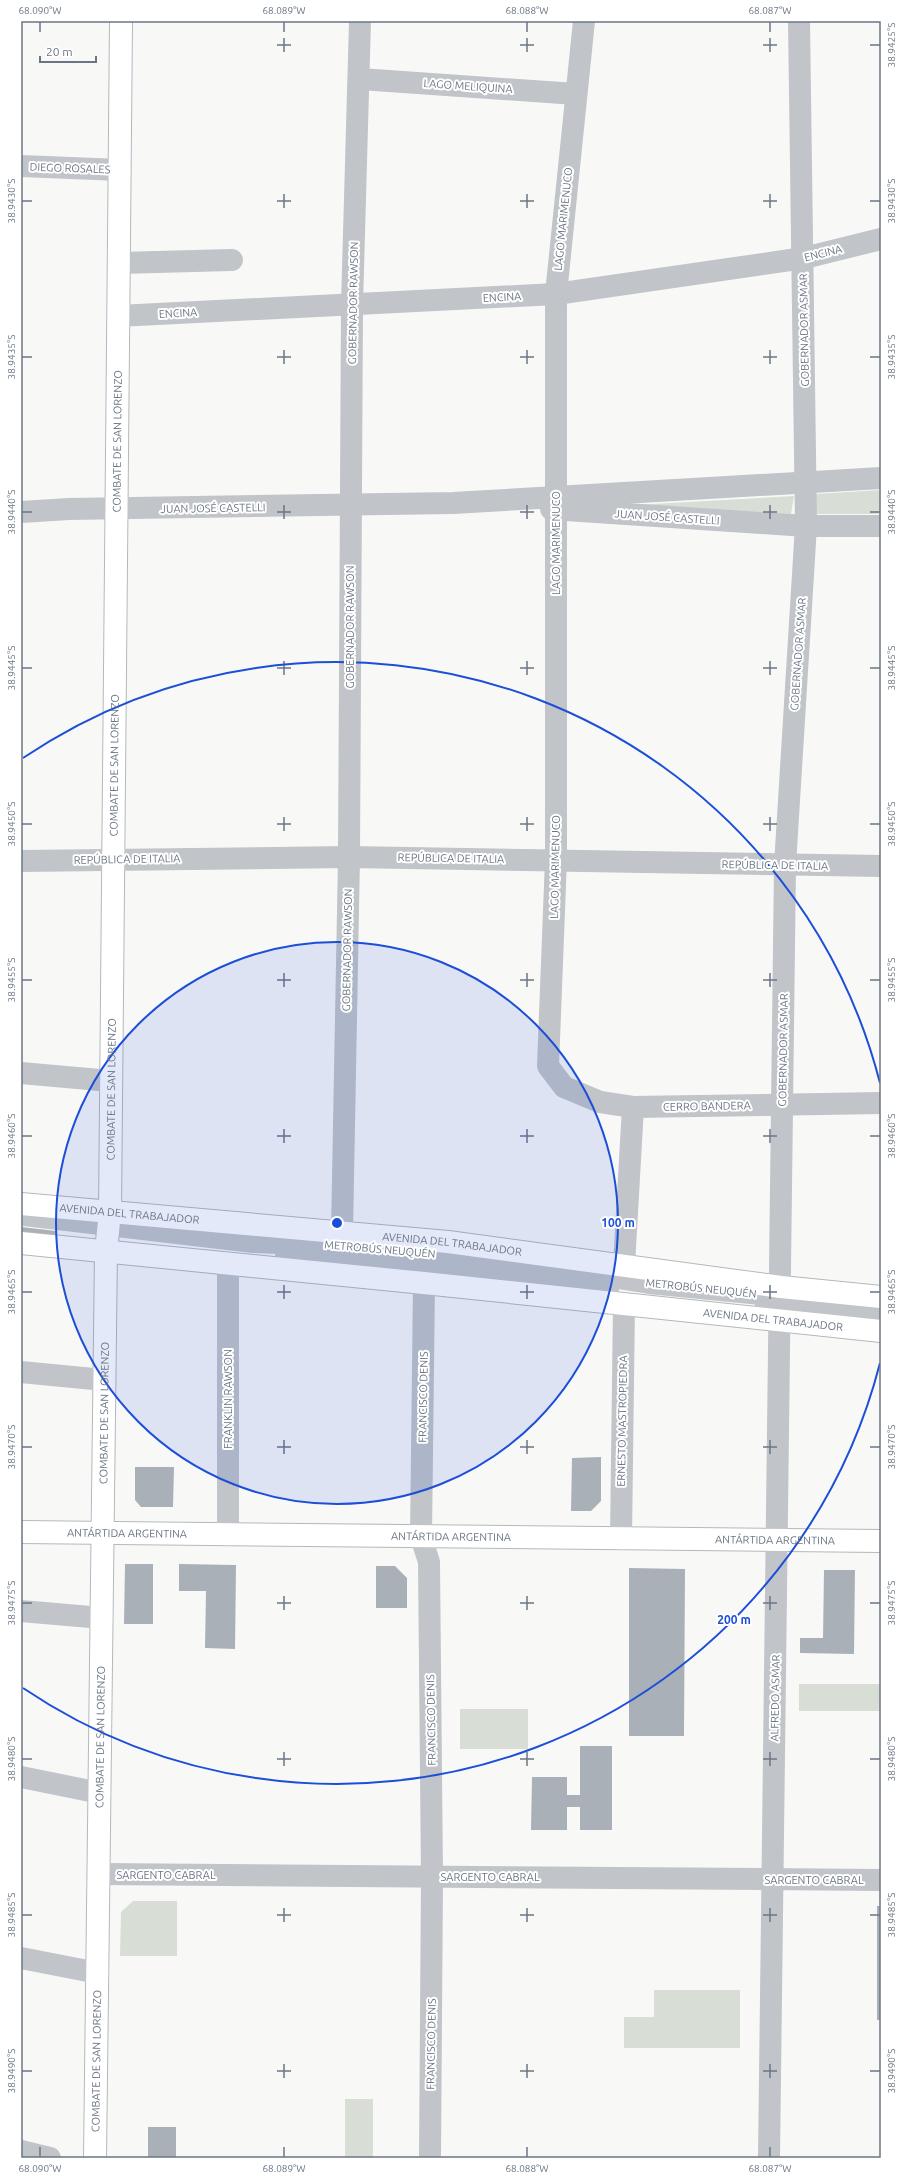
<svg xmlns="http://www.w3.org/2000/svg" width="902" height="2179" font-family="Ubuntu,sans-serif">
<rect width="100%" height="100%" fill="#f8f9f7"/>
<g fill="#d8ddd6">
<polygon points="881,490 881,514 814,514 816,494"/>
<polygon points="794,496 791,514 617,506"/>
<rect x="799" y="1684" width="82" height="27"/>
<rect x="460" y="1709" width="68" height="40"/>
<polygon points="133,1901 177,1901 177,1956 120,1956 121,1912"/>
<polygon points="654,1990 740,1990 740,2048 624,2048 624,2017 654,2017"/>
<rect x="345" y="2099" width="28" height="59"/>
</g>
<g fill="#aab0b7">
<polygon points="21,1227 56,1231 55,1241 21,1237"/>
<polygon points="601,1457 601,1501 591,1511 571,1511 572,1458"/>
<polygon points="135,1467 174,1467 173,1507 141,1507 135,1500"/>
<polygon points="125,1564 153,1564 153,1624 124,1624"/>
<polygon points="179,1564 236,1565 235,1649 205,1648 206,1591 179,1591"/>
<polygon points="376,1566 395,1566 407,1578 407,1608 376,1608"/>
<polygon points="629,1568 685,1569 684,1736 629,1736"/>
<polygon points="824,1570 855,1570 854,1654 800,1653 800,1638 823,1638"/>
<polygon points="580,1746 612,1746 612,1830 580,1830 580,1807 567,1807 567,1830 531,1830 532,1777 567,1777 567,1795 580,1795"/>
<rect x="877" y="1906" width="4" height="114"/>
<rect x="148" y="2127" width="28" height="31"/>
</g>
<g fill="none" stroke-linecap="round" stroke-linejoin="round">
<g stroke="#b4b8bc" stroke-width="24">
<g id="major">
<path id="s1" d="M21,1204L448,1242L781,1287L881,1297"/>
<path id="s2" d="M21,1243L424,1283L881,1331"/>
<path id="s3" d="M21,1532L881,1541"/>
<path id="s4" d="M95,2158L106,1251L110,1212L121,21"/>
</g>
</g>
<g stroke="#c1c4c8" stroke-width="22">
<polyline points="584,21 556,294 556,859 548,1066 564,1087 600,1102 633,1107 881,1103"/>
<polyline points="360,79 576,94"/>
<polyline points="21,166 120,170"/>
<polyline points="119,263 232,260"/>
<polyline points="118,316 556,294 804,258 881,239"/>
<polyline points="551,509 806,526 881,526"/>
<polyline points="21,512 69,509 453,503 881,478"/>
<polyline points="21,861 349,857 881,866"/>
<polyline points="21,1073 111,1081"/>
<polyline points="24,1215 253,1242 370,1247 537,1265 649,1283 761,1294"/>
<polyline points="342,1232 349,857 352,305 360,21"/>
<polyline points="286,1256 608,1289"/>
<polyline points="228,1263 228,1535"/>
<polyline points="624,1265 633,1107"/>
<polyline points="424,1283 421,1537 429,1562 432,1877 430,2158"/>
<polyline points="766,1305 881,1317"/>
<polyline points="21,1372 104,1380"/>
<polyline points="621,1539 624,1304"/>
<polyline points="21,1611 102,1618"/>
<polyline points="21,1777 100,1793"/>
<polyline points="99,1874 881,1880"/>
<polyline points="21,1958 98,1973"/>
<polyline points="21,2151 50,2158"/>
<polyline points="769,2158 785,865 806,526 799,21"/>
</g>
<use href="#major" stroke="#fff" stroke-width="22"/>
</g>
<path fill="none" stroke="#6b7685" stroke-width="1.5" d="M40,22V32M284,22V32M527,22V32M770,22V32M284,38V52M527,38V52M770,38V52M277,45H291M520,45H534M763,45H777M870,45H880M284,194V208M527,194V208M770,194V208M22,201H32M277,201H291M520,201H534M763,201H777M870,201H880M284,350V364M527,350V364M770,350V364M22,357H32M277,357H291M520,357H534M763,357H777M870,357H880M284,505V519M527,505V519M770,505V519M22,512H32M277,512H291M520,512H534M763,512H777M870,512H880M284,661V675M527,661V675M770,661V675M22,668H32M277,668H291M520,668H534M763,668H777M870,668H880M284,817V831M527,817V831M770,817V831M22,824H32M277,824H291M520,824H534M763,824H777M870,824H880M284,973V987M527,973V987M770,973V987M22,980H32M277,980H291M520,980H534M763,980H777M870,980H880M284,1129V1143M527,1129V1143M770,1129V1143M22,1136H32M277,1136H291M520,1136H534M763,1136H777M870,1136H880M284,1285V1299M527,1285V1299M770,1285V1299M22,1292H32M277,1292H291M520,1292H534M763,1292H777M870,1292H880M284,1440V1454M527,1440V1454M770,1440V1454M22,1447H32M277,1447H291M520,1447H534M763,1447H777M870,1447H880M284,1596V1610M527,1596V1610M770,1596V1610M22,1603H32M277,1603H291M520,1603H534M763,1603H777M870,1603H880M284,1752V1766M527,1752V1766M770,1752V1766M22,1759H32M277,1759H291M520,1759H534M763,1759H777M870,1759H880M284,1908V1922M527,1908V1922M770,1908V1922M22,1915H32M277,1915H291M520,1915H534M763,1915H777M870,1915H880M284,2064V2078M527,2064V2078M770,2064V2078M22,2071H32M277,2071H291M520,2071H534M763,2071H777M870,2071H880M40,2147V2157M284,2147V2157M527,2147V2157M770,2147V2157"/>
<circle cx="337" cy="1223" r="281" fill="#1d4ed8" fill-opacity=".12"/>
<g fill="none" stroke="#1d4ed8" stroke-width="2">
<circle cx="337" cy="1223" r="281"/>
<path d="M880 1363A561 561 0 0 1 23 1688M23 758A561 561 0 0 1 880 1083"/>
</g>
<g text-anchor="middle" stroke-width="4" stroke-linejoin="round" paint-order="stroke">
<g font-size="11" fill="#6b7685" stroke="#fff">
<text transform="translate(468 86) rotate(4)" y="4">LAGO MELIQUINA</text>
<text transform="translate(70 168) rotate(2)" y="4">DIEGO ROSALES</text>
<text transform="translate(563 219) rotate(-84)" y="4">LAGO MARIMENUCO</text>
<text transform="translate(823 253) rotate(-14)" y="4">ENCINA</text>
<text transform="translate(502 297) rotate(-3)" y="4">ENCINA</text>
<text transform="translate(353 303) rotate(-89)" y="4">GOBERNADOR RAWSON</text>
<text transform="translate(178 313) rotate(-3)" y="4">ENCINA</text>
<text transform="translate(804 330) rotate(-91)" y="4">GOBERNADOR ASMAR</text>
<text dy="4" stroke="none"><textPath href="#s4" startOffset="1717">COMBATE DE SAN LORENZO</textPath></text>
<text transform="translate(213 508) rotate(-1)" y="4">JUAN JOSÉ CASTELLI</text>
<text transform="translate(667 517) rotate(4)" y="4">JUAN JOSÉ CASTELLI</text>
<text transform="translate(556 543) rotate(-90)" y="4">LAGO MARIMENUCO</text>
<text transform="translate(350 627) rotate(-90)" y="4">GOBERNADOR RAWSON</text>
<text transform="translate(798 654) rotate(-86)" y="4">GOBERNADOR ASMAR</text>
<text dy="4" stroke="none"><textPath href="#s4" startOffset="1393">COMBATE DE SAN LORENZO</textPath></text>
<text transform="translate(451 858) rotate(1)" y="4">REPÚBLICA DE ITALIA</text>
<text transform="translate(127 859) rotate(-1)" y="4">REPÚBLICA DE ITALIA</text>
<text transform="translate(775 865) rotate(1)" y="4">REPÚBLICA DE ITALIA</text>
<text transform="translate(555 867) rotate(-89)" y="4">LAGO MARIMENUCO</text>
<text transform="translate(347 950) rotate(-89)" y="4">GOBERNADOR RAWSON</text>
<text transform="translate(783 1050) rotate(-89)" y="4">GOBERNADOR ASMAR</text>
<text dy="4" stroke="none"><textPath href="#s4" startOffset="1069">COMBATE DE SAN LORENZO</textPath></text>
<text transform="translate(707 1106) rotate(-1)" y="4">CERRO BANDERA</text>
<text dy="4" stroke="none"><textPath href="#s1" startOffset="109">AVENIDA DEL TRABAJADOR</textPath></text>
<text dy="4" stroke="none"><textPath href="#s1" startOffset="433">AVENIDA DEL TRABAJADOR</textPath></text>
<text transform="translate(380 1249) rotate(5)" y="4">METROBÚS NEUQUÉN</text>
<text transform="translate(701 1288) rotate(6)" y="4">METROBÚS NEUQUÉN</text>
<text dy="4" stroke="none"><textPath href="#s2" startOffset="756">AVENIDA DEL TRABAJADOR</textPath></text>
<text transform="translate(423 1397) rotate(-89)" y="4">FRANCISCO DENIS</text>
<text transform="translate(228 1399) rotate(-90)" y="4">FRANKLIN RAWSON</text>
<text dy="4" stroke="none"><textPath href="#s4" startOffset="745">COMBATE DE SAN LORENZO</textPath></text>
<text transform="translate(622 1421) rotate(-89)" y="4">ERNESTO MASTROPIEDRA</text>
<text dy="4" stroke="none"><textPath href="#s3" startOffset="106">ANTÁRTIDA ARGENTINA</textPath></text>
<text dy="4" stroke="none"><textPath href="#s3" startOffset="430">ANTÁRTIDA ARGENTINA</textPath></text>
<text dy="4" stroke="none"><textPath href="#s3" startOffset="754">ANTÁRTIDA ARGENTINA</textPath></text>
<text transform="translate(775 1698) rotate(-89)" y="4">ALFREDO ASMAR</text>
<text transform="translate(431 1720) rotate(-91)" y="4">FRANCISCO DENIS</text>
<text dy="4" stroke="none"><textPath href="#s4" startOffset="421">COMBATE DE SAN LORENZO</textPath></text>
<text x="166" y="1879">SARGENTO CABRAL</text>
<text x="490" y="1881">SARGENTO CABRAL</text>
<text x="814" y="1884">SARGENTO CABRAL</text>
<text transform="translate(431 2044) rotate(-89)" y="4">FRANCISCO DENIS</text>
<text dy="4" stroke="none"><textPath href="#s4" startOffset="97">COMBATE DE SAN LORENZO</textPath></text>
</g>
</g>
<circle cx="337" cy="1223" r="6" fill="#1d4ed8" stroke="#fff" stroke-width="2"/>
<g font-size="12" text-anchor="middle" font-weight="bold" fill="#1d4ed8" stroke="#fff" stroke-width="4" stroke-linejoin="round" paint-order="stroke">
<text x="618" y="1227">100 m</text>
<text x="734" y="1624">200 m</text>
</g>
<rect width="902" height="2179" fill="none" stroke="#ffffff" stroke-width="44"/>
<path d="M40 56v6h56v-6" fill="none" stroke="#6b7685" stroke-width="2"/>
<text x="46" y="56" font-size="12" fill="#6b7685" stroke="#ffffff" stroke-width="3" paint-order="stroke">20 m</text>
<rect x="22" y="22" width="858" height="2135" fill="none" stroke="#6b7685" stroke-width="1.5"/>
<g font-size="10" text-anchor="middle" fill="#6b7685">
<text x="40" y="14">68.090°W</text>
<text x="284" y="14">68.089°W</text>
<text x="527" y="14">68.088°W</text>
<text x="770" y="14">68.087°W</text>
<text transform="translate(891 45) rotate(-90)" y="4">38.9425°S</text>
<text transform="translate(11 201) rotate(-90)" y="4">38.9430°S</text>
<text transform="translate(891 201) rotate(-90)" y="4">38.9430°S</text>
<text transform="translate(11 357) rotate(-90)" y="4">38.9435°S</text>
<text transform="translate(891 357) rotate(-90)" y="4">38.9435°S</text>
<text transform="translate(11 512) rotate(-90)" y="4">38.9440°S</text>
<text transform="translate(891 512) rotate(-90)" y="4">38.9440°S</text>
<text transform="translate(11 668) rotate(-90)" y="4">38.9445°S</text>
<text transform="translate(891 668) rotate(-90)" y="4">38.9445°S</text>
<text transform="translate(11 824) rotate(-90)" y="4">38.9450°S</text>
<text transform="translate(891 824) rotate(-90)" y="4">38.9450°S</text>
<text transform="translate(11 980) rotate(-90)" y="4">38.9455°S</text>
<text transform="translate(891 980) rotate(-90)" y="4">38.9455°S</text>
<text transform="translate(11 1136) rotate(-90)" y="4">38.9460°S</text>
<text transform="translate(891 1136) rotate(-90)" y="4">38.9460°S</text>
<text transform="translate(11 1292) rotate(-90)" y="4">38.9465°S</text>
<text transform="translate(891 1292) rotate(-90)" y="4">38.9465°S</text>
<text transform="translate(11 1447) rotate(-90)" y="4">38.9470°S</text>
<text transform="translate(891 1447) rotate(-90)" y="4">38.9470°S</text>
<text transform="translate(11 1603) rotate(-90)" y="4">38.9475°S</text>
<text transform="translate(891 1603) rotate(-90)" y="4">38.9475°S</text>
<text transform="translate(11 1759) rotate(-90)" y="4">38.9480°S</text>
<text transform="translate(891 1759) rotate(-90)" y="4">38.9480°S</text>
<text transform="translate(11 1915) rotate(-90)" y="4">38.9485°S</text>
<text transform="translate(891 1915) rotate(-90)" y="4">38.9485°S</text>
<text transform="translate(11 2071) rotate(-90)" y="4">38.9490°S</text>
<text transform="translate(891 2071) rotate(-90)" y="4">38.9490°S</text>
<text x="40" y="2172">68.090°W</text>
<text x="284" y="2172">68.089°W</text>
<text x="527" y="2172">68.088°W</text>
<text x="770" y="2172">68.087°W</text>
</g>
</svg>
